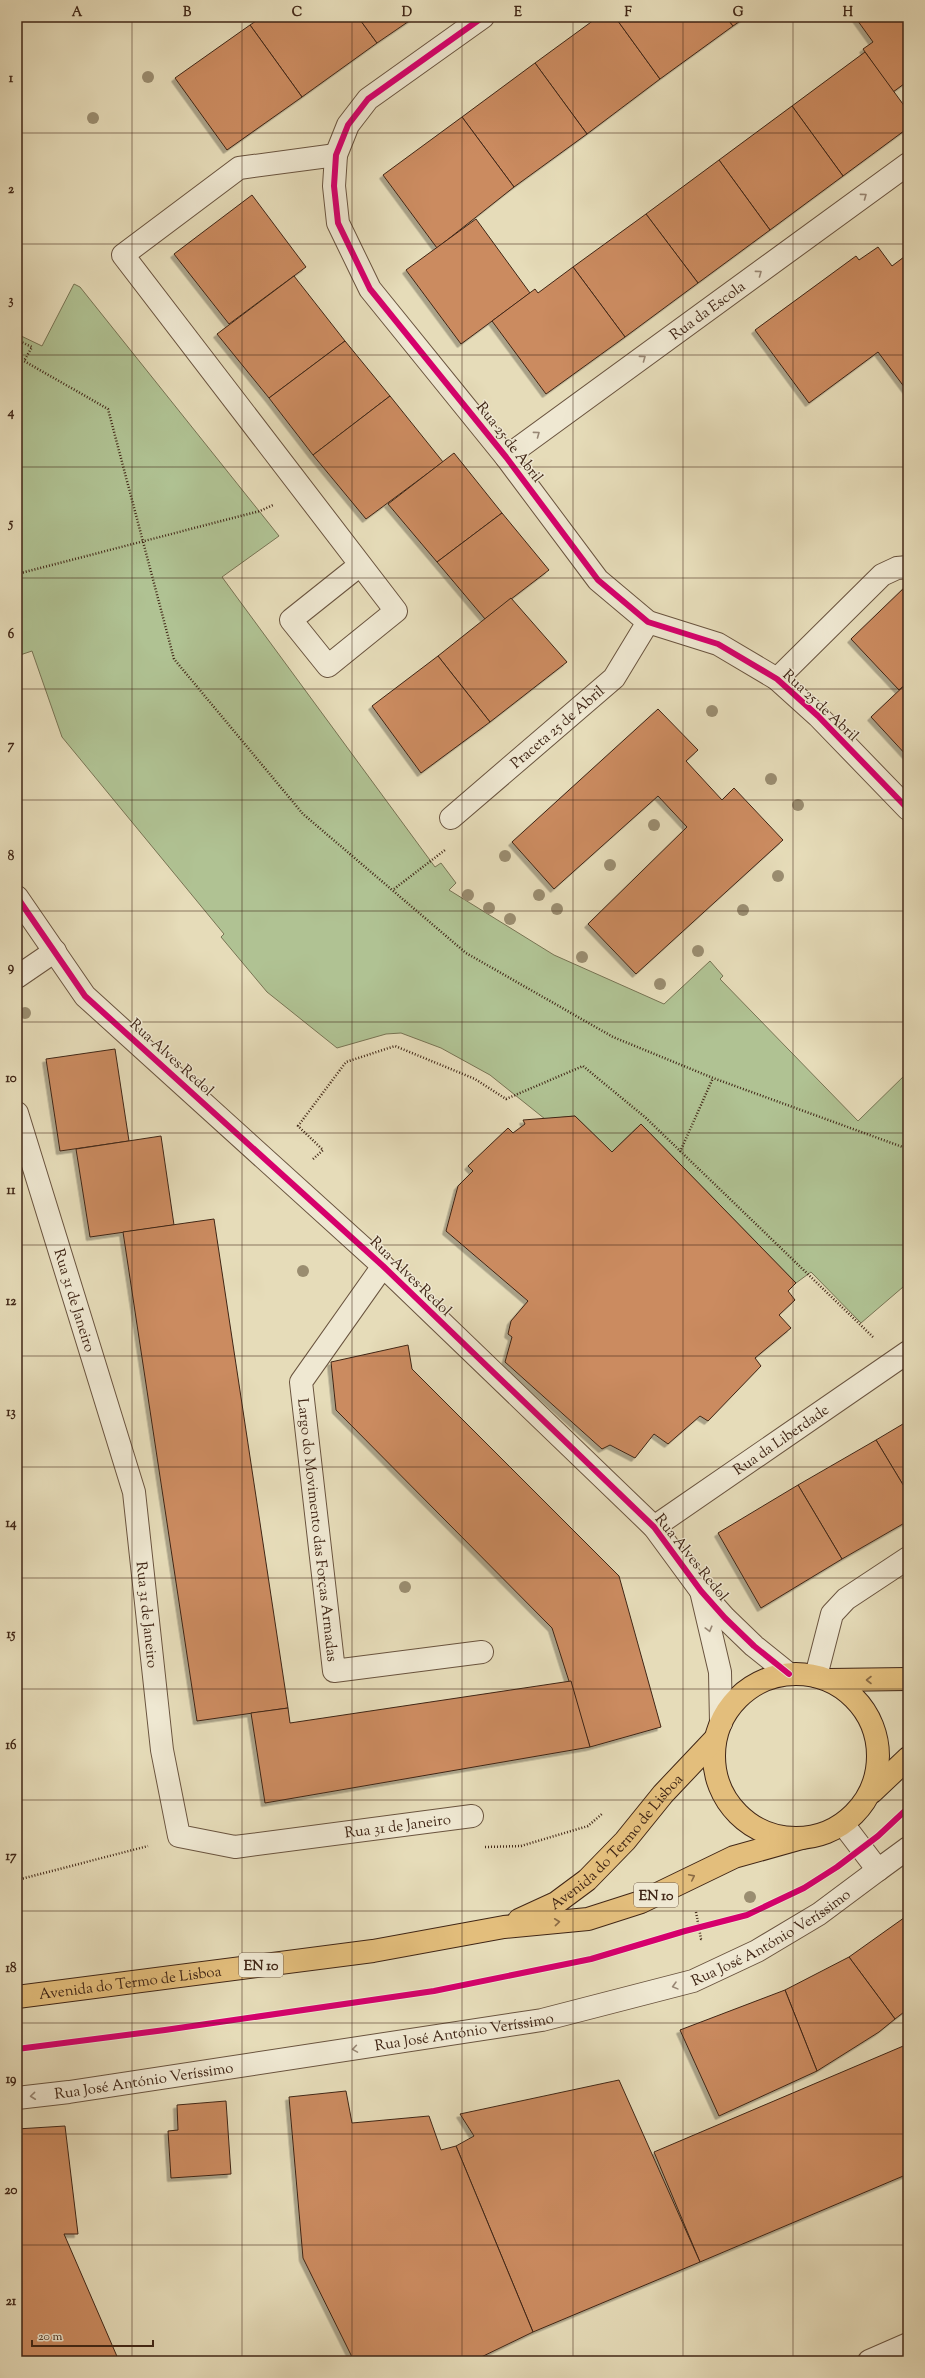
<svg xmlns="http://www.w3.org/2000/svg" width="925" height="2378" font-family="'Sorts Mill Goudy',serif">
<defs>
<filter id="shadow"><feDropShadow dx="-3.5" dy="3.5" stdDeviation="0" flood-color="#0004"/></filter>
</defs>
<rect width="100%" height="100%" fill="#e6dcb9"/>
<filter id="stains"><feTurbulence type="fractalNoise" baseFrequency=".005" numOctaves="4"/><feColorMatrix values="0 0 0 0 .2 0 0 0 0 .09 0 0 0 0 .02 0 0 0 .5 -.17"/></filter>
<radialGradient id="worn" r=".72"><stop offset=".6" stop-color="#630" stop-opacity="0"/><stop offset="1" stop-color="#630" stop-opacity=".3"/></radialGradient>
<polygon fill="#b0c293" stroke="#787454" points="74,284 80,287 279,536 222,577 435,867 441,863 456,883 449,890 554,955 664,1004 710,961 723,976 720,979 858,1121 908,1072 908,1280 903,1287 861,1323 811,1272 796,1283 641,1124 612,1152 575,1116 545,1119 490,1075 441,1048 401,1033 386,1034 337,1048 267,992 221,937 224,934 62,737 32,651 17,656 17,334 42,346"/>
<g fill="#cb8b61" stroke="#402616" filter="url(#shadow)">
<polygon points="262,17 358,17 377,43 302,97 250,25"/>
<polygon points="358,17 415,17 377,43"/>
<polygon points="598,17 615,17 660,79 587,134 535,63"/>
<polygon points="615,17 726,17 733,26 660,79"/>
<polygon points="726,17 746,17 733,26"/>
<polygon points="855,17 908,17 908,81 893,92 863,49 873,42"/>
<polygon points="250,25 302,97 227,150 175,78"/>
<polygon points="865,52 908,111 908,128 843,176 792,106"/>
<polygon points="535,63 587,134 514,187 462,117"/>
<polygon points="792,106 843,176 770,230 719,160"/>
<polygon points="462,117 514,187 437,248 383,175"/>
<polygon points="719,160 770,230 698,283 646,214"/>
<polygon points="252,195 306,267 229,324 174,254"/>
<polygon points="646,214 698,283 625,337 573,267"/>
<polygon points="476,219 530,293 461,344 406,270"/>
<polygon points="878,247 892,266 908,254 908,392 878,352 809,403 755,330 856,256 859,260"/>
<polygon points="573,267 625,337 546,394 492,321 535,289 538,293"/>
<polygon points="294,276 345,341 269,398 217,334"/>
<polygon points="345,341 390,396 313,455 269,398"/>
<polygon points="390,396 443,462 366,519 313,455"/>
<polygon points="454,453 502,513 437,562 388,504"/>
<polygon points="502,513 549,570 485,619 437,562"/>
<polygon points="907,585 908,682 899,690 851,639"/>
<polygon points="511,598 567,662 490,722 438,656"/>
<polygon points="438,656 490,722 421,773 372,706"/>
<polygon points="908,682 908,757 871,717"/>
<polygon points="658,709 698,750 686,761 722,800 734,788 783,840 636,974 588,924 687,827 658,796 554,889 512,842"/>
<polygon points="115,1049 129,1141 60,1151 46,1059"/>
<polygon points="575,1116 612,1152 641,1124 796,1283 788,1291 795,1300 779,1315 791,1328 755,1358 761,1366 708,1421 700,1416 668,1444 654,1434 635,1458 610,1445 602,1449 505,1362 512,1337 508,1334 511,1321 528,1301 446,1231 458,1186 473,1171 468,1166 508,1128 513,1133 525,1124 523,1120"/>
<polygon points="161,1136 174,1225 90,1237 76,1149"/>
<polygon points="214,1219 288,1708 197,1721 123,1232"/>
<polygon points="408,1345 412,1369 619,1576 661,1727 590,1747 552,1628 336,1410 331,1362"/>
<polygon points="908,1421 908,1493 876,1440"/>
<polygon points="876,1440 908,1493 908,1521 842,1559 798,1485"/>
<polygon points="798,1485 842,1559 761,1608 718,1533"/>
<polygon points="571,1681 590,1747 265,1803 251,1713 288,1708 290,1723"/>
<polygon points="908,1915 908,2009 895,2019 849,1957"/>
<polygon points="849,1957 895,2019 879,2032 817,2071 785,1990"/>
<polygon points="785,1990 817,2071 719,2116 680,2030"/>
<polygon points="908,2044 908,2174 700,2262 654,2152"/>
<polygon points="619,2080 700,2262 533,2332 456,2146 474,2136 460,2114"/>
<polygon points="346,2091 352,2123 429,2116 441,2150 456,2146 533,2332 473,2361 354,2361 303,2258 289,2097"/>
<polygon points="226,2101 231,2174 171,2178 168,2131 178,2130 177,2105"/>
<polygon points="65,2126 78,2234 64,2234 119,2361 17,2361 17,2129"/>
</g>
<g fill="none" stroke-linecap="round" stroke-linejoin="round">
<g stroke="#6a543f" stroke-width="24">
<g id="minor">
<polyline points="483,17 368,99 348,125 336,155 334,186 338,223 370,289 506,457 598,580 648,622 718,644 777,679 818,716 908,809"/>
<polyline points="336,155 239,168 123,255 396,611 328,666 291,620 360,565"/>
<path id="s1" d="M506,457L908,164"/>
<polyline points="777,679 882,575 897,568 908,567"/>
<path id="s2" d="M451,818L614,678L648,622"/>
<polyline points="17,897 85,996 383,1266 654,1527 701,1591 725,1618 754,1646 789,1674"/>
<polyline points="17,977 55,951"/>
<path id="s3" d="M17,1113L134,1492L162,1750L179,1836L235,1847L472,1816"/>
<path id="s4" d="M383,1266L301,1382L334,1671L482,1652"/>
<path id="s5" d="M654,1527L908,1352"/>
<polyline points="701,1591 720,1672 721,1723"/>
<polyline points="816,1676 832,1614 846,1599 908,1558"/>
<polyline points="843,1824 878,1870 908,1848"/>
<path id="s6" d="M17,2098L69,2092L542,2020L693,1981L757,1951L819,1914L878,1870"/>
<polyline points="869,2361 908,2344"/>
</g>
</g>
<g stroke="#402616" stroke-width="24">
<g id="major">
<circle cx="796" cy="1756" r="82"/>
<polyline points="829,1680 908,1679"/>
<polyline points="872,1792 908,1758"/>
<path id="s7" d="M519,1920L556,1903L587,1880L625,1841L663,1794L715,1739"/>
<path id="s8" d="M17,1997L373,1951L504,1927L588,1919L641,1902L734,1857L802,1838"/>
</g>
</g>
<g stroke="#402616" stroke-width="2.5" stroke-dasharray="1 2" stroke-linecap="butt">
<polyline points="17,340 32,347 24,361 108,409 174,659 303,814 466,953 613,1037 713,1078 908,1149"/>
<polyline points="17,574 260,511 273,505"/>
<polyline points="394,889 445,850"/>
<polyline points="680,1152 713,1078"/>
<polyline points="313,1159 323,1150 298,1126 346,1062 395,1046 475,1079 506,1099 583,1066 646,1118 873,1337"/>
<polyline points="485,1847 521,1846 588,1826 603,1813"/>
<polyline points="17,1880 148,1846"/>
<polyline points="696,1912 701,1939 703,1939"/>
</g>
<use href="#minor" stroke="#efe8d2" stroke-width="22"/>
<use href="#major" stroke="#e3be7c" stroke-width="22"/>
<g stroke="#efe8d2" stroke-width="8">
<g id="cycleway">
<polyline points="483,17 368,99 348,125 336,155 334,186 338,223 370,289 506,457 598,580 648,622 718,644 777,679 818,716 908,809"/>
<polyline points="17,897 85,996 383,1266 654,1527 701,1591 725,1618 754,1646 789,1674"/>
<polyline points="17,2049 165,2030 434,1991 591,1959 685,1931 747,1915 804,1888 837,1867 878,1836 908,1808"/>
</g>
</g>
<use href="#cycleway" stroke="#d6006c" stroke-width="6"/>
</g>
<g fill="#9a8d70">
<circle cx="148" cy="77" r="6"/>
<circle cx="93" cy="118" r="6"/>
<circle cx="712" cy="711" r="6"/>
<circle cx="771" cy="779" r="6"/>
<circle cx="798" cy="805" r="6"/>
<circle cx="654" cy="825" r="6"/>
<circle cx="505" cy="856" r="6"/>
<circle cx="610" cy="865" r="6"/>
<circle cx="778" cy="876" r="6"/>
<circle cx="468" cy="895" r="6"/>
<circle cx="539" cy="895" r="6"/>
<circle cx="489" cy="908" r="6"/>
<circle cx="557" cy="909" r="6"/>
<circle cx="743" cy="910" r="6"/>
<circle cx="510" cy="919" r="6"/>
<circle cx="698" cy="951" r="6"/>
<circle cx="582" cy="957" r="6"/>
<circle cx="660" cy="984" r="6"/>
<circle cx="25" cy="1013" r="6"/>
<circle cx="303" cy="1271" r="6"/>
<circle cx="405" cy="1587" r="6"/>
<circle cx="750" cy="1897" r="6"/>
</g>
<defs><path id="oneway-chevron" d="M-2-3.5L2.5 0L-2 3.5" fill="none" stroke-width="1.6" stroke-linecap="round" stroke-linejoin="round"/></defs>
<g stroke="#988774">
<use href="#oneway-chevron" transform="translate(864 196) rotate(-36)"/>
<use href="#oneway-chevron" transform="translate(759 273) rotate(-36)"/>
<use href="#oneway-chevron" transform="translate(643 358) rotate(-36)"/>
<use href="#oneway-chevron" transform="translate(537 434) rotate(-36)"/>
<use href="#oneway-chevron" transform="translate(709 1629) rotate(75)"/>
<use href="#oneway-chevron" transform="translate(675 1986) rotate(165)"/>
<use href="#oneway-chevron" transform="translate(355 2049) rotate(171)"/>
<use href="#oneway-chevron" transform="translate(33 2096) rotate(174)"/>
</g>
<g stroke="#896a44">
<use href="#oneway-chevron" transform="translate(869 1680) rotate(-180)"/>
<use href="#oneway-chevron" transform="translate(692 1877) rotate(-26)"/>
<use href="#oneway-chevron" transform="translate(557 1922) rotate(-6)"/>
</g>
<path fill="none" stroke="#402616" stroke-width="1" stroke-opacity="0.55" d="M132,17V2361M242,17V2361M352,17V2361M462,17V2361M573,17V2361M683,17V2361M793,17V2361M17,133H908M17,244H908M17,355H908M17,467H908M17,578H908M17,689H908M17,800H908M17,911H908M17,1022H908M17,1133H908M17,1245H908M17,1356H908M17,1467H908M17,1578H908M17,1689H908M17,1800H908M17,1911H908M17,2023H908M17,2134H908M17,2245H908"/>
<g text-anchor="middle" stroke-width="3" stroke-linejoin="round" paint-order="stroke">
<g fill="#efe8d2" stroke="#74604e" stroke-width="1">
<rect x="634" y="1883" width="44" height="24" rx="3"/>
<rect x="239" y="1953" width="44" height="24" rx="3"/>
</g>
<g font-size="14" font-weight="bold" fill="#402616">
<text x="656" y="1900">EN 10</text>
<text x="261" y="1970">EN 10</text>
</g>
<g font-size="15" fill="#402616" stroke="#efe8d2">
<text dy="5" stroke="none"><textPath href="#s1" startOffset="249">Rua da Escola</textPath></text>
<text transform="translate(510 442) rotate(52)" y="5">Rua 25 de Abril</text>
<text transform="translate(821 705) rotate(43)" y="5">Rua 25 de Abril</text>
<text dy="5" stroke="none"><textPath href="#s2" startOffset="140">Praceta 25 de Abril</textPath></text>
<text transform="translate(172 1057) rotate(42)" y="5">Rua Alves Redol</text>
<text transform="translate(411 1276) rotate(44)" y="5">Rua Alves Redol</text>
<text dy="5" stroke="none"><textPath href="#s3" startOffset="196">Rua 31 de Janeiro</textPath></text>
<text dy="5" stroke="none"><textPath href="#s5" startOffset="154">Rua da Liberdade</textPath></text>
<text dy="5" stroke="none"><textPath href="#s4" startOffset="291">Largo do Movimento das Forças Armadas</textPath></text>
<text transform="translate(692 1557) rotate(51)" y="5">Rua Alves Redol</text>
<text dy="5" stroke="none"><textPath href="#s3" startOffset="520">Rua 31 de Janeiro</textPath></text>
<text dy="5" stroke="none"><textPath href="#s3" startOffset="965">Rua 31 de Janeiro</textPath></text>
<text dy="5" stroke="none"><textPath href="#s7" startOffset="127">Avenida do Termo de Lisboa</textPath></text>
<text dy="5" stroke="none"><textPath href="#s6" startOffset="776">Rua José António Veríssimo</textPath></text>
<text dy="5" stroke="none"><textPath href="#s8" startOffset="114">Avenida do Termo de Lisboa</textPath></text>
<text dy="5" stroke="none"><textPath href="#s6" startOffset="452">Rua José António Veríssimo</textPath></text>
<text dy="5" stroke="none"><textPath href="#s6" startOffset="128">Rua José António Veríssimo</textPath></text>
</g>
</g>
<rect width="925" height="2378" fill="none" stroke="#e6dcb9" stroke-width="44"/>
<path d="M32 2340v6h121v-6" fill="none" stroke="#402616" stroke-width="2"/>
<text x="38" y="2340" font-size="12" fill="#402616" stroke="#efe8d2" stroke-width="3" paint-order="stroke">20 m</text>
<rect x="22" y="22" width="881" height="2334" fill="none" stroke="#402616" stroke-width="1.5"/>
<g font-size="13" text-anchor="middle" font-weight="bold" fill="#402616">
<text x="77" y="16">A</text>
<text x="187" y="16">B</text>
<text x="297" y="16">C</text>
<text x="407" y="16">D</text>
<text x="518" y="16">E</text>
<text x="628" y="16">F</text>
<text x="738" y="16">G</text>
<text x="848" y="16">H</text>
<text x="11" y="82">1</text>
<text x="11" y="193">2</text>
<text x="11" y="304">3</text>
<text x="11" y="416">4</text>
<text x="11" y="527">5</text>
<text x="11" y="638">6</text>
<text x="11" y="749">7</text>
<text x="11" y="860">8</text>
<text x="11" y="971">9</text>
<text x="11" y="1082">10</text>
<text x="11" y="1194">11</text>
<text x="11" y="1305">12</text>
<text x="11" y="1416">13</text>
<text x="11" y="1527">14</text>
<text x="11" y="1638">15</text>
<text x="11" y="1749">16</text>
<text x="11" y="1860">17</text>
<text x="11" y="1972">18</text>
<text x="11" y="2083">19</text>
<text x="11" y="2194">20</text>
<text x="11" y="2305">21</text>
</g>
<rect width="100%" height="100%" filter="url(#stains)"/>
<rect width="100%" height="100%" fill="url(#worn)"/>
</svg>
